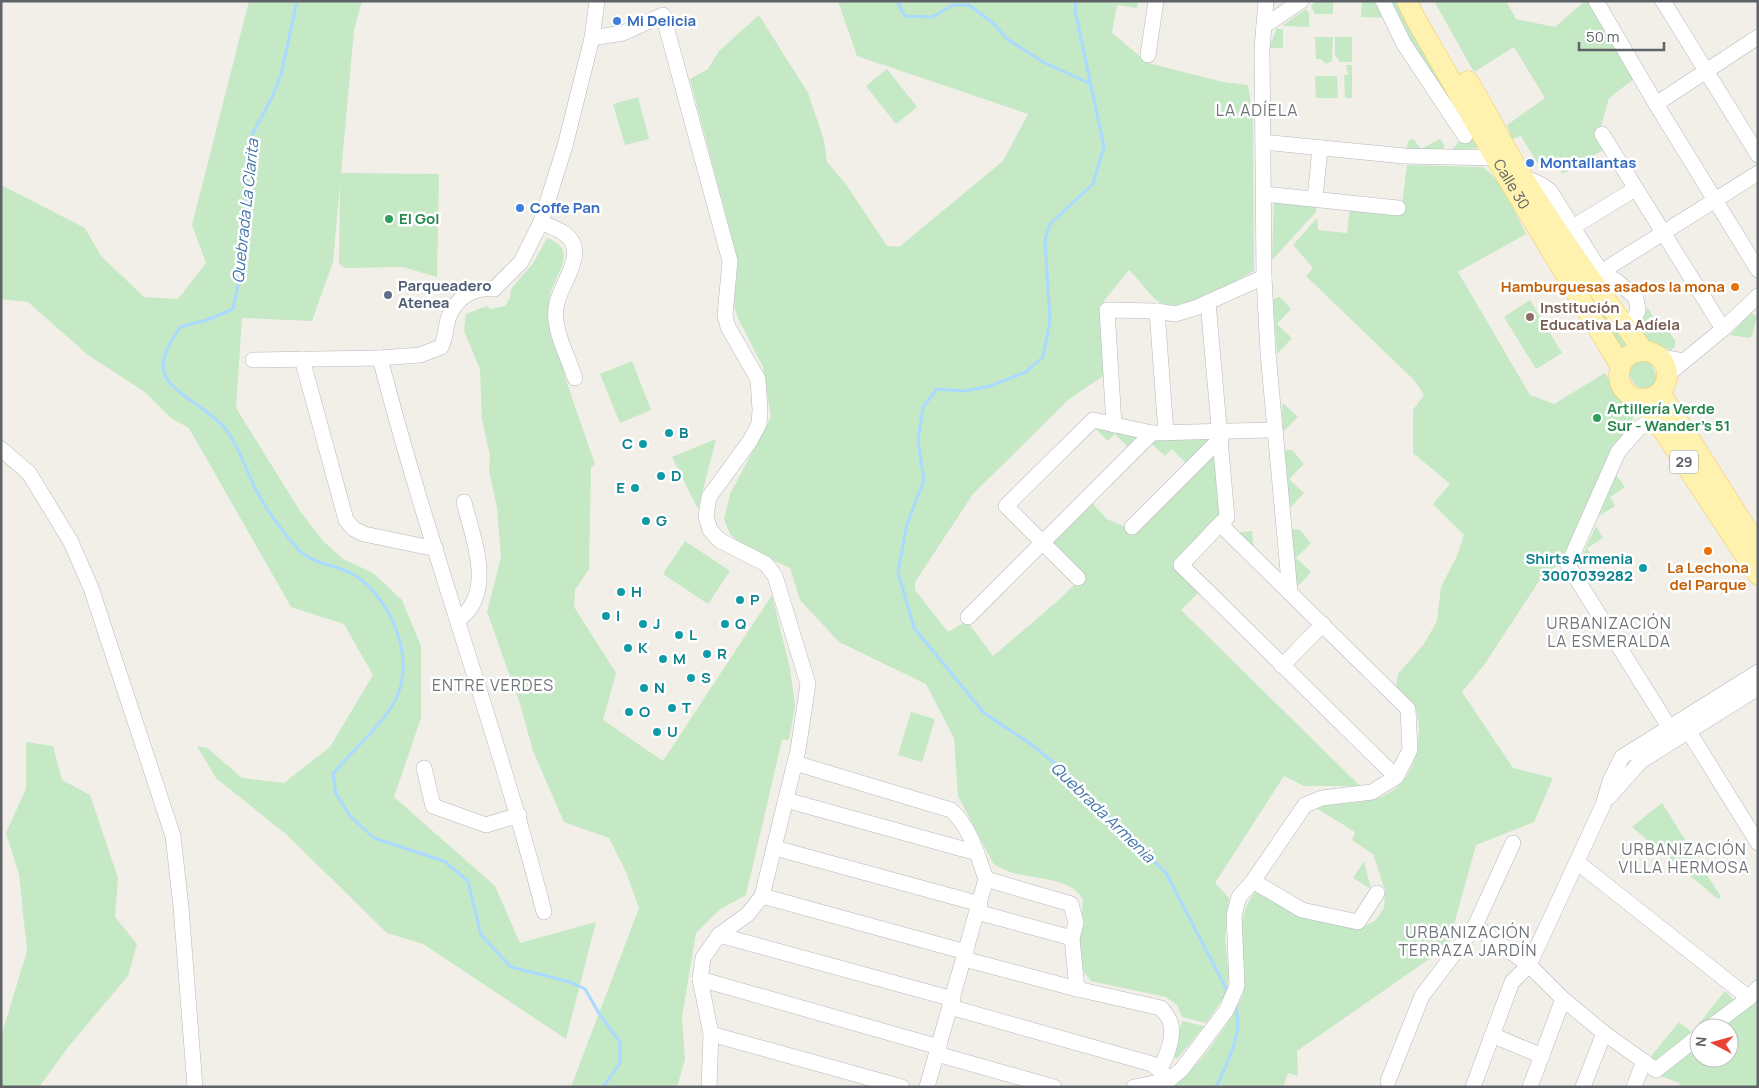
<svg xmlns="http://www.w3.org/2000/svg" width="1759" height="1088" font-family="Manrope,sans-serif">
<rect width="100%" height="100%" fill="#f1efe8"/>
<g fill="#c5e8c5">
<polygon points="249,1 362,1 354,30 341,173 439,174 437,277 403,267 345,268 339,264 340,184 333,262 312,321 242,318 236,408 300,511 323,541 343,559 373,573 402,600 421,646 421,718 394,797 495,886 520,943 596,922 566,1039 423,944 387,933 287,835 216,778 197,746 207,748 242,778 284,783 330,747 373,675 344,624 291,607 189,428 171,418 145,392 88,355 28,302 1,299 1,185 85,228 101,256 144,297 178,299 206,263 192,225"/>
<path d="M838,1H1138L1137,8L1117,5L1112,33L1148,63L1223,82L1248,85L1253,115L1254,271C1235,281 1181,314 1161,303C1149,296 1139,279 1129,270L1099,307L1106,374L1068,400L973,494L915,582V590L948,632L967,621L993,656L1059,600L1076,583L1049,544L1090,501L1107,519L1134,531L1216,449L1220,520L1175,567L1200,591L1181,610L1360,786H1304L1284,776L1215,883L1229,898L1225,939L1229,975L1227,993L1206,1023L1182,1017L1177,1005L1166,997L1091,981L1077,963L1083,899C1067,872 1017,883 993,863L958,796L954,738L926,684L839,642L800,600L790,568L746,548L730,534L724,519L730,494L771,417L763,367L738,318L734,306L738,261L690,79L708,69L719,51L759,15L808,93L824,140L827,162L845,183L887,246L899,247L1003,161L1028,114L857,56Z"/>
<polygon points="1317,1 1333,1 1333,14 1315,14 1311,6"/>
<polygon points="1362,1 1380,1 1389,18 1361,17"/>
<polygon points="1389,1 1399,1 1478,148 1451,150 1460,141"/>
<polygon points="1434,1 1506,1 1516,19 1555,27 1585,1 1593,1 1635,78 1609,98 1598,137 1603,150 1562,174 1559,160 1538,164 1521,136 1512,139 1507,125 1545,98 1514,47 1474,72"/>
<polygon points="1306,9 1309,14 1309,27 1282,26"/>
<polygon points="1277,28 1283,30 1283,48 1269,48"/>
<polygon points="1315,37 1333,37 1332,61 1326,64 1321,59 1316,59"/>
<polygon points="1335,37 1352,37 1352,62 1340,62 1335,55"/>
<polygon points="1346,65 1352,65 1352,98 1345,98 1344,75 1348,75"/>
<polygon points="887,69 917,107 896,124 866,86"/>
<polygon points="1315,76 1337,76 1338,98 1316,98"/>
<polygon points="638,97 649,139 625,145 613,104"/>
<polygon points="1413,139 1421,149 1440,139 1445,146 1441,151 1410,150 1407,148 1408,141"/>
<path d="M1407,165L1482,167C1499,175 1517,216 1526,234L1458,272L1530,395L1554,404L1605,373L1619,397L1635,414L1631,424L1611,450L1560,564L1543,575L1484,665L1462,692L1513,768L1553,778L1534,822L1476,845L1448,946L1297,1051L1298,1076L1288,1073L1283,1087H1171C1190,1078 1241,1011 1244,989C1248,952 1230,926 1255,892L1299,913L1358,929L1375,921L1384,908L1385,890L1373,854L1352,840L1355,832L1313,806C1337,803 1367,805 1389,793C1414,779 1423,741 1417,714C1415,705 1403,694 1396,687L1398,674L1424,644L1437,621L1441,587L1457,556L1464,535L1433,504L1450,484L1413,453V410L1424,395L1415,381L1306,276L1313,268L1293,245L1317,218L1318,230L1347,233L1350,206L1401,212Z"/>
<polygon points="1274,202 1317,206 1316,212 1272,260"/>
<path d="M547,238C585,252 546,281 549,306C556,360 578,413 595,464L591,468L589,569L575,590L574,607L616,673L603,720L663,761L772,595L790,669L795,706L789,740H782L746,895L719,910L696,933L682,1017L685,1059L677,1087H571L639,908L626,872L609,838L564,822L533,751L520,704L487,612L501,557L497,507L489,471L490,456L482,419L480,369L464,331L466,314L487,306L491,309L505,306L510,298L511,289L534,262Z"/>
<polygon points="1277,297 1280,297 1291,309 1277,324 1292,338 1277,354 1273,300"/>
<polygon points="1592,297 1627,344 1617,353"/>
<polygon points="1530,300 1562,353 1536,369 1504,317"/>
<path d="M1648,308L1659,327L1664,324L1675,341V347L1671,350C1664,347 1654,346 1648,341C1635,332 1635,317 1648,308Z"/>
<polygon points="1751,313 1757,316 1752,336 1749,338 1730,335"/>
<path d="M1635,357C1653,360 1658,372 1656,389L1650,393C1635,388 1626,378 1629,361Z"/>
<polygon points="632,361 651,410 620,423 600,374"/>
<polygon points="1283,403 1298,417 1283,432 1282,406"/>
<polygon points="1093,426 1144,435 1130,449 1115,434 1108,441"/>
<polygon points="1155,436 1213,436 1187,464 1172,449 1165,456 1150,442"/>
<polygon points="716,439 698,509 672,457"/>
<polygon points="1285,450 1292,450 1304,464 1289,479 1304,493 1289,509"/>
<polygon points="1616,475 1625,487 1610,497 1615,506 1599,516"/>
<polygon points="1596,526 1603,538 1587,548 1593,557 1577,567"/>
<polygon points="1291,529 1300,530 1311,543 1296,558 1311,572 1296,588"/>
<polygon points="1252,531 1254,552 1231,533"/>
<polygon points="685,541 730,571 708,604 663,574"/>
<polygon points="911,712 935,719 922,762 898,755"/>
<polygon points="26,742 53,746 62,780 90,795 118,878 115,917 137,944 128,976 69,1046 39,1087 1,1087 1,1037 27,951 19,874 6,833 26,789"/>
<polygon points="1662,803 1721,897 1718,899 1632,827"/>
<polygon points="1364,861 1371,889 1353,878"/>
<polygon points="1725,991 1735,1001 1699,1029 1697,1026"/>
<polygon points="1758,998 1758,1087 1679,1087 1680,1083 1654,1074 1699,1041 1699,1058 1729,1058 1729,1028 1716,1028"/>
<polygon points="1182,1021 1204,1026 1177,1059 1173,1056"/>
<polygon points="1679,1022 1694,1034 1656,1067 1651,1064 1652,1055"/>
</g>
<g fill="none" stroke-linecap="round" stroke-linejoin="round">
<g stroke="#aadaff" stroke-width="3">
<path d="M297,1L281,75L272,97L252,135L247,171L244,255L233,309L207,320L180,327C171,342 159,356 165,375C170,391 212,412 224,427C239,446 245,467 255,488C265,508 283,532 298,549C311,564 337,565 353,574C393,599 419,664 392,706C376,732 352,750 333,774L336,794L350,816L374,838L444,861L468,881L481,935L511,967L570,982L585,989L600,1015L620,1042V1063L603,1087"/>
<polyline points="897,1 905,16 932,17 953,5 969,5 993,23 1007,39 1043,62 1091,84"/>
<polyline points="1076,1 1075,10 1104,147 1093,184 1050,224 1045,240 1050,321 1043,357 1026,372 990,386 965,391 937,389 923,407 918,441 924,480 907,524 898,572 914,628 984,713 1028,742 1068,774 1124,832 1166,873 1229,994"/>
<path d="M1216,1087C1227,1064 1246,1028 1234,1004"/>
</g>
<g stroke="#b5b8bc" stroke-width="16">
<g id="minor">
<polyline points="1266,1 1262,49 1264,277 1268,353 1290,593"/>
<polyline points="1383,1 1404,44 1465,136"/>
<polyline points="1596,1 1656,104 1758,270"/>
<polyline points="1663,1 1758,155"/>
<polyline points="1264,26 1301,1"/>
<polyline points="592,38 623,33 663,15 730,261 725,315 728,327 758,379 760,410 759,424 750,441 709,497 706,516 710,530 719,540 766,564 775,576 808,684 798,750 762,896 748,914 719,935 703,958 700,979 711,1034 709,1087"/>
<polyline points="1148,55 1156,1"/>
<polyline points="1656,104 1758,37"/>
<polyline points="1602,134 1723,329"/>
<polyline points="1263,142 1404,156 1495,158"/>
<polyline points="1522,176 1542,185 1550,191 1601,272 1618,282 1636,298 1638,311 1632,322 1631,334"/>
<polyline points="1264,194 1398,208"/>
<polyline points="1315,199 1320,148"/>
<path d="M541,222C548,226 556,228 562,232C593,251 558,284 556,308C553,330 568,357 575,378"/>
<polyline points="1573,227 1635,189"/>
<polyline points="1601,272 1758,173"/>
<polyline points="1208,302 1227,518 1220,524"/>
<polyline points="1157,311 1166,433"/>
<polyline points="1660,357 1684,361"/>
<polyline points="302,359 346,520 354,529 364,534 436,549"/>
<polyline points="253,360 380,358"/>
<polyline points="1667,375 1723,329 1758,296"/>
<polyline points="1654,418 1638,429 1618,452 1568,565 1669,727"/>
<polyline points="1114,425 1107,310 1157,311 1175,314 1195,308 1264,277"/>
<polyline points="1,449 29,473 71,542 91,588 173,836 181,907 195,1087"/>
<polyline points="1132,527 1221,438"/>
<polyline points="1078,578 1006,506 1093,420 1152,433 1275,430"/>
<polyline points="968,617 1152,433"/>
<path d="M458,620C496,593 473,539 464,502"/>
<polyline points="1282,666 1323,624"/>
<polyline points="1689,732 1758,843"/>
<path d="M795,763L951,810C970,826 978,857 986,879L927,1087"/>
<polyline points="424,768 433,806 486,825 519,815"/>
<polyline points="1609,797 1641,761 1758,688"/>
<polyline points="786,800 977,853"/>
<polyline points="775,848 980,904"/>
<polyline points="1577,862 1749,998"/>
<path d="M986,879L1071,904L1076,923L1072,938L1077,989L1161,1008C1165,1013 1170,1018 1171,1025C1174,1038 1166,1059 1159,1070"/>
<polyline points="1253,881 1302,910 1358,922 1377,893"/>
<polyline points="762,896 966,952"/>
<path d="M544,912C496,726 428,545 380,358L420,355L441,347C447,336 445,326 449,316C458,296 474,287 494,289L521,262L541,222L565,146L592,38L597,1"/>
<polyline points="977,912 1072,938"/>
<polyline points="1475,926 1513,843"/>
<polyline points="719,935 953,999"/>
<polyline points="964,959 1077,989"/>
<polyline points="700,979 939,1047"/>
<polyline points="950,1007 1152,1064 1166,1076"/>
<polyline points="1709,1028 1749,998 1758,988"/>
<polyline points="711,1034 902,1087"/>
<polyline points="1492,1035 1542,1056"/>
<polyline points="937,1054 1054,1087"/>
<polyline points="1388,1081 1422,996 1475,926 1529,965 1563,999 1604,1033 1656,1070 1699,1036"/>
<polyline points="1134,1087 1169,1080 1182,1069 1226,1011 1237,986 1234,915 1239,897 1253,881 1305,805 1322,798 1372,792 1396,777 1410,750 1408,709 1220,524 1181,565 1396,777"/>
<polyline points="1473,1087 1512,982 1529,965 1603,805 1610,781 1622,757 1758,672"/>
<polyline points="1530,1087 1563,999"/>
<polyline points="1583,1087 1604,1033"/>
<polyline points="1634,1087 1644,1061"/>
</g>
</g>
<g stroke="#f2c960" stroke-width="21">
<g id="major">
<path id="s1" d="M1407,1L1415,18L1502,169L1620,365"/>
<path d="M1468,81C1484,107 1498,135 1513,161C1552,227 1597,289 1643,350"/>
<circle cx="1643" cy="375" r="24"/>
<polyline points="1660,392 1758,547"/>
<polyline points="1643,400 1758,575"/>
</g>
</g>
<use href="#minor" stroke="#fff" stroke-width="15"/>
<use href="#major" stroke="#fff2af" stroke-width="20"/>
</g>
<g fill="#3f7fe0" stroke="#fff" stroke-width="2">
<circle cx="617" cy="21" r="5"/>
<circle cx="1530" cy="163" r="5"/>
<circle cx="520" cy="208" r="5"/>
</g>
<g fill="#2e9e5b" stroke="#fff" stroke-width="2">
<circle cx="389" cy="219" r="5"/>
<circle cx="1597" cy="418" r="5"/>
</g>
<g fill="#e8710a" stroke="#fff" stroke-width="2">
<circle cx="1735" cy="287" r="5"/>
<circle cx="1708" cy="551" r="5"/>
</g>
<circle fill="#5c6f8a" stroke="#fff" stroke-width="2" cx="388" cy="295" r="5"/>
<circle fill="#8d6e63" stroke="#fff" stroke-width="2" cx="1530" cy="317" r="5"/>
<g fill="#0f9aa8" stroke="#fff" stroke-width="2">
<circle cx="669" cy="433" r="5"/>
<circle cx="643" cy="444" r="5"/>
<circle cx="661" cy="476" r="5"/>
<circle cx="635" cy="488" r="5"/>
<circle cx="646" cy="521" r="5"/>
<circle cx="1643" cy="568" r="5"/>
<circle cx="621" cy="592" r="5"/>
<circle cx="740" cy="600" r="5"/>
<circle cx="606" cy="616" r="5"/>
<circle cx="643" cy="624" r="5"/>
<circle cx="725" cy="624" r="5"/>
<circle cx="679" cy="635" r="5"/>
<circle cx="628" cy="648" r="5"/>
<circle cx="707" cy="654" r="5"/>
<circle cx="663" cy="659" r="5"/>
<circle cx="691" cy="678" r="5"/>
<circle cx="644" cy="688" r="5"/>
<circle cx="672" cy="708" r="5"/>
<circle cx="629" cy="712" r="5"/>
<circle cx="657" cy="732" r="5"/>
</g>
<g text-anchor="middle" stroke-width="5" stroke-linejoin="round" paint-order="stroke">
<rect fill="#fff" stroke="#8f9295" stroke-width="1" x="1670" y="450.5" width="28" height="23" rx="4"/>
<g font-size="14" font-weight="bold" fill="#5f6368">
<text x="1684" y="467">29</text>
</g>
<g font-size="15" font-weight="bold" fill="#366cbe" stroke="#fff" text-anchor="start">
<text x="627" y="26">Mi Delicia</text>
<text x="1540" y="168">Montallantas</text>
<text x="530" y="213">Coffe Pan</text>
</g>
<g font-size="15" fill="#5f6368" stroke="#fff">
<text dy="5" stroke="none"><textPath href="#s1" startOffset="211">Calle 30</textPath></text>
</g>
<g font-size="15" font-weight="bold" fill="#27864d" stroke="#fff" text-anchor="start">
<text x="399" y="224">El Gol</text>
<text x="1607" y="414">Artillería Verde<tspan x="1607" dy="17">Sur - Wander's 51</tspan></text>
</g>
<g font-size="15" font-weight="bold" fill="#4e5e75" stroke="#fff" text-anchor="start">
<text x="398" y="291">Parqueadero<tspan x="398" dy="17">Atenea</tspan></text>
</g>
<g font-size="15" font-weight="bold" fill="#c56008" stroke="#fff" text-anchor="end">
<text x="1725" y="292">Hamburguesas asados la mona</text>
<text x="1708" y="573" text-anchor="middle">La Lechona<tspan x="1708" dy="17">del Parque</tspan></text>
</g>
<g font-size="15" font-weight="bold" fill="#785e54" stroke="#fff" text-anchor="start">
<text x="1540" y="313">Institución<tspan x="1540" dy="17">Educativa La Adíela</tspan></text>
</g>
<g font-size="15" font-weight="bold" fill="#0d838f" stroke="#fff" text-anchor="start">
<text x="679" y="438">B</text>
<text x="633" y="449" text-anchor="end">C</text>
<text x="671" y="481">D</text>
<text x="625" y="493" text-anchor="end">E</text>
<text x="656" y="526">G</text>
<text x="1633" y="564" text-anchor="end">Shirts Armenia<tspan x="1633" dy="17">3007039282</tspan></text>
<text x="631" y="597">H</text>
<text x="750" y="605">P</text>
<text x="616" y="621">I</text>
<text x="653" y="629">J</text>
<text x="735" y="629">Q</text>
<text x="689" y="640">L</text>
<text x="638" y="653">K</text>
<text x="717" y="659">R</text>
<text x="673" y="664">M</text>
<text x="701" y="683">S</text>
<text x="654" y="693">N</text>
<text x="682" y="713">T</text>
<text x="639" y="717">O</text>
<text x="667" y="737">U</text>
</g>
<g font-size="16" letter-spacing="1" fill="#70757a" stroke="#fff">
<text x="1257" y="116">LA ADÍELA</text>
<text x="1609" y="629">URBANIZACIÓN<tspan x="1609" dy="18">LA ESMERALDA</tspan></text>
<text x="493" y="691">ENTRE VERDES</text>
<text x="1684" y="855">URBANIZACIÓN<tspan x="1684" dy="18">VILLA HERMOSA</tspan></text>
<text x="1468" y="938">URBANIZACIÓN<tspan x="1468" dy="18">TERRAZA JARDÍN</tspan></text>
</g>
<g font-size="16" font-style="italic" fill="#4174aa" stroke="#fff">
<text transform="translate(245 211) rotate(-84)" y="6">Quebrada La Clarita</text>
<text transform="translate(1103 812) rotate(44)" y="6">Quebrada Armenia</text>
</g>
</g>
<rect width="1759" height="1088" fill="none" stroke="#5f6368" stroke-width="5"/>
<g transform="translate(1714 1043) rotate(276)"><circle r="24" fill="#ffffff" stroke="#bfc1c3"/>
<path d="M0-4L9 19L0 12L-9 19Z" fill="#ea4335"/>
<text y="-8" font-size="14" font-weight="bold" text-anchor="middle" fill="#5f6368">N</text>
</g>
<path d="M1579 42v8h85v-8" fill="none" stroke="#5f6368" stroke-width="2.5"/>
<text x="1586" y="42" font-size="15" fill="#5f6368" stroke="#ffffff" stroke-width="4" paint-order="stroke">50 m</text>
</svg>
